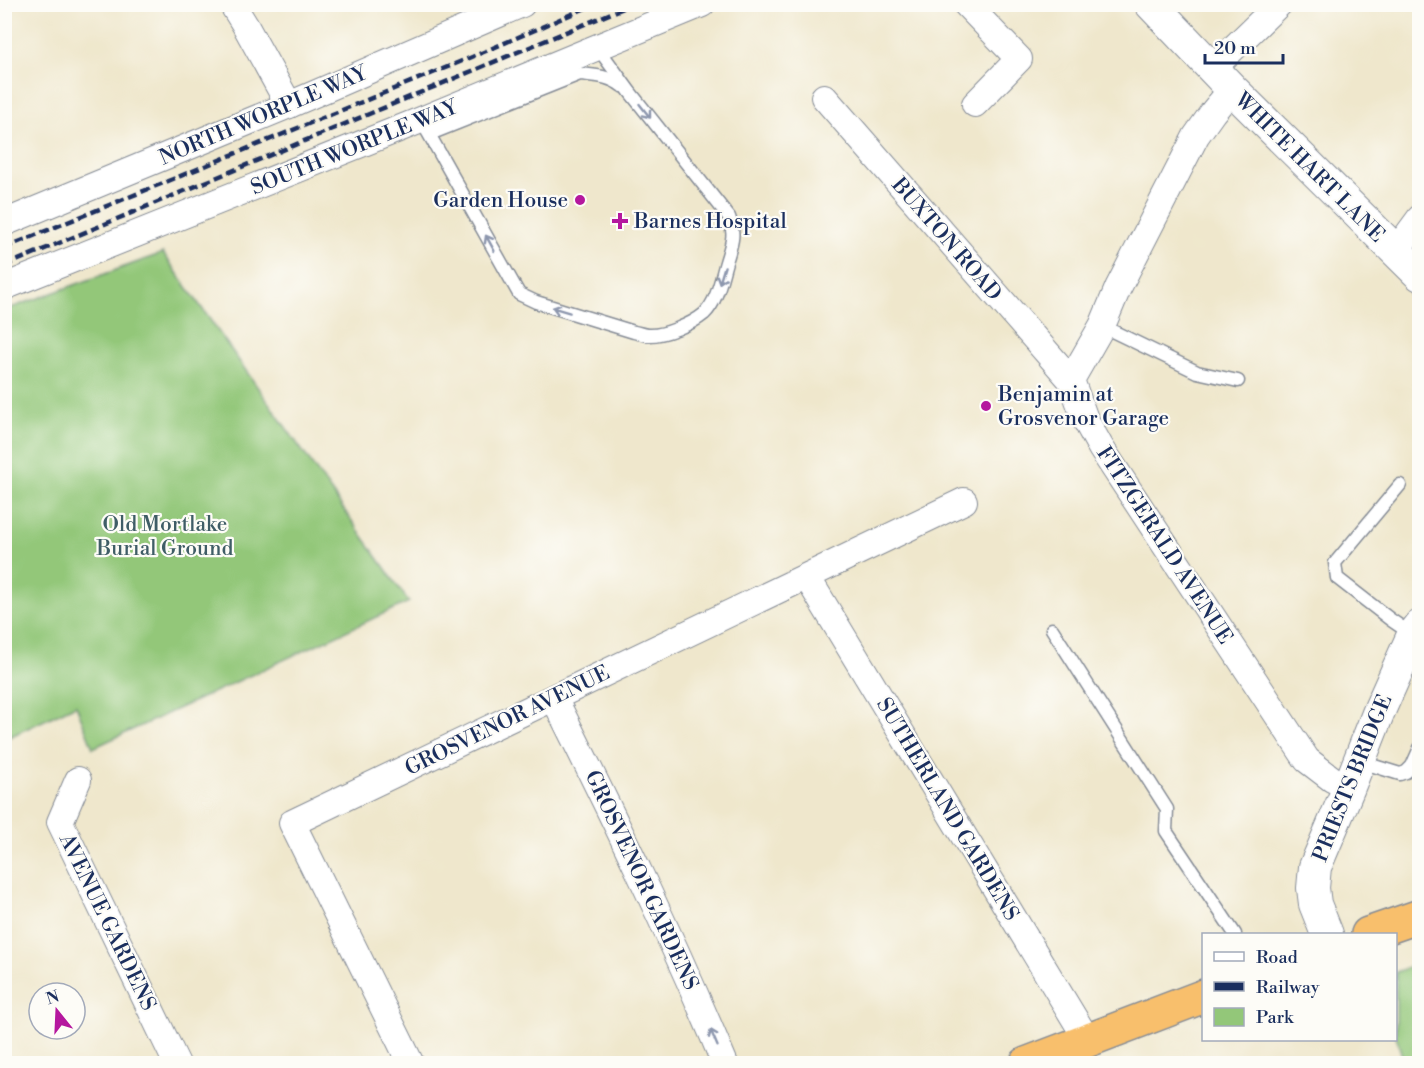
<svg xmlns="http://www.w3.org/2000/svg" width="1424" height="1068" font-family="'Libre Bodoni',serif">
<rect width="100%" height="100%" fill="#fdfcf7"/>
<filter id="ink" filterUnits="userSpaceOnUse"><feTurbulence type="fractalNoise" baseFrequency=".0167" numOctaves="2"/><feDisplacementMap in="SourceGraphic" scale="12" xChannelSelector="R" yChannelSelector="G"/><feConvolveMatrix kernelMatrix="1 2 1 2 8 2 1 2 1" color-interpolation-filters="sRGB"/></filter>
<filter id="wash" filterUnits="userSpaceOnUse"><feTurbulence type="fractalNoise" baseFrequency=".008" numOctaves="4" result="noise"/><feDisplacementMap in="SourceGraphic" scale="24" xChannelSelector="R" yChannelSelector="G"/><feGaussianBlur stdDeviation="1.35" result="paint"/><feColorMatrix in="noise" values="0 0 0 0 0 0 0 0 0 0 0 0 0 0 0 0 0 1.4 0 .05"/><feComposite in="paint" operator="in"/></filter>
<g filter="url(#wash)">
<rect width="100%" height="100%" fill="#efe7cc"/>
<g fill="#93c779" stroke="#577b6c" stroke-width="1.5">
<polygon points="163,253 409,602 93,748 76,705 5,739 5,310"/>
<polygon points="1419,963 1419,1063 1404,1063 1396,1036 1396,972"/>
</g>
</g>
<g filter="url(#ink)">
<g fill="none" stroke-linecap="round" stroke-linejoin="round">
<g stroke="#858b95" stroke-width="15">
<g id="service">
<path d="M421,120L519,294L536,302L634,332C639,333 644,335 648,335C664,336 692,324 704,314C717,302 721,279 726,262C731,245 736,235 729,217L630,92L598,48"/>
<path d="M430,134L580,74C596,76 610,76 622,86"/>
<polyline points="1102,326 1197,372 1238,381"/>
<polyline points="1400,485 1335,563 1337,578 1391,620 1413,635"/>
<polyline points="1052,629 1167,809 1166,831 1235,934"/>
<polyline points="1361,762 1400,774 1406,772 1412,766 1420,748"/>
</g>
</g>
<g stroke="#858b95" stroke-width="28">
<g id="minor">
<polyline points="232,4 245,25 289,105"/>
<polyline points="966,4 1019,59 975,104"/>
<polyline points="1213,68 1279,4"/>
<polyline points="1232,89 1213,112 1196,136 1118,288 1102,326 1071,380 1085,419 1101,448 1307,760 1332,779 1349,787"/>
<polyline points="824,97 1071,380"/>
<polyline points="4,223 289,105 522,4"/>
<polyline points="1395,252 1420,218"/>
<polyline points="4,287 421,120 702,4"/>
<polyline points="807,577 1088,1041"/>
<path d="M554,698C614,818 673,939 725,1064"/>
<polyline points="78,780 60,822 177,1064"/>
<polyline points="411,1064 292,823 964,501"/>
</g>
</g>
<g stroke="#858b95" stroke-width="34">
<g id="tertiary">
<polyline points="1151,4 1232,89 1420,275"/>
<polyline points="1327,934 1315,904 1313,888 1315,867 1349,787 1379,711 1413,635 1420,626"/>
</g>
</g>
<g stroke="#858b95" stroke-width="36">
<g id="trunk">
<polyline points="1368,934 1420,916"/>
<polyline points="1026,1064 1204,996"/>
</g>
</g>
<use href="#service" stroke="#fff" stroke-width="12"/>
<use href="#minor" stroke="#fff" stroke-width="26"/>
<use href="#tertiary" stroke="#fff" stroke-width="32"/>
<use href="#trunk" stroke="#f8bf6c" stroke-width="33"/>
<g stroke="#1b2f5e" stroke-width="4.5" stroke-dasharray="9 4.5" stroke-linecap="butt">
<polyline points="4,248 472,57 595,4"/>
<polyline points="4,266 633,4"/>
</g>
</g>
<defs><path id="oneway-shaft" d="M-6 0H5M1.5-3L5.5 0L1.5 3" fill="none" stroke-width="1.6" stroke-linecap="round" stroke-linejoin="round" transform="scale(1.5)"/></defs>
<g stroke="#8d97ae">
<use href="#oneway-shaft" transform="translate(645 111) rotate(52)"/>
<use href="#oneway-shaft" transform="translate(490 243) rotate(-119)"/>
<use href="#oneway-shaft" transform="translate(722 275) rotate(107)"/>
<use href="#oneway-shaft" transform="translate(561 310) rotate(-163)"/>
<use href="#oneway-shaft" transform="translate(714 1038) rotate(-113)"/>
</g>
</g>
<g fill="#b5179e" stroke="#fdfcf7" stroke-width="2">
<circle cx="580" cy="200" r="6"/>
<path d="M617 212h6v6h6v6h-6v6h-6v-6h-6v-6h6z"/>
<circle cx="986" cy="406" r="6"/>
</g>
<g text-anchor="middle" stroke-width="4.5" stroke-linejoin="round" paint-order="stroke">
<g font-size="21" fill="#1b2f5e" stroke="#fdfcf7">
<text transform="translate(263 115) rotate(-23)" y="7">NORTH WORPLE WAY</text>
<text transform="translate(354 147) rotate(-22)" y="7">SOUTH WORPLE WAY</text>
<text transform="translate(1310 167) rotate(45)" y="7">WHITE HART LANE</text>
<text transform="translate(947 239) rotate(49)" y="7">BUXTON ROAD</text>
<text transform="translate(1165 545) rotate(57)" y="7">FITZGERALD AVENUE</text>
<text transform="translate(507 720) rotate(-26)" y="7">GROSVENOR AVENUE</text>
<text transform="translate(1352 778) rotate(-68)" y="7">PRIESTS BRIDGE</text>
<text transform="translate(948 809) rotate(59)" y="7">SUTHERLAND GARDENS</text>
<text transform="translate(642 880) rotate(65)" y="7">GROSVENOR GARDENS</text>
<text transform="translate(108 922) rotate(64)" y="7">AVENUE GARDENS</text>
</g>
<g font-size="21" fill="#1b2f5e" stroke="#fdfcf7" text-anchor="start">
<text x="568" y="207" text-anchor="end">Garden House</text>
<text x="634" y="228">Barnes Hospital</text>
<text x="998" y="401">Benjamin at<tspan x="998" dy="24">Grosvenor Garage</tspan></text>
</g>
<g font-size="21" fill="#3f5d66" stroke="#fdfcf7">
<text x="165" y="531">Old Mortlake<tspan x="165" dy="24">Burial Ground</tspan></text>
</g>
</g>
<rect width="1424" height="1068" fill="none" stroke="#fdfcf7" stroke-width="24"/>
<rect x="1202" y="933" width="195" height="108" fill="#fdfcf7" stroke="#a3aaba" stroke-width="1.5"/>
<rect x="1214" y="952" width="30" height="9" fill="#ffffff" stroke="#a3aaba" stroke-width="1.5"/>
<text x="1256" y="963" font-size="18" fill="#1b2f5e">Road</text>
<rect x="1214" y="982" width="30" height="9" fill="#1b2f5e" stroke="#a3aaba" stroke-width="1.5"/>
<text x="1256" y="993" font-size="18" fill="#1b2f5e">Railway</text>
<rect x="1214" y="1008" width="30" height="18" fill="#93c779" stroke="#a3aaba" stroke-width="1.5"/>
<text x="1256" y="1023" font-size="18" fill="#1b2f5e">Park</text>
<g transform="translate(57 1011) rotate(342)"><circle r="28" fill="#fdfcf7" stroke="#a3aaba" stroke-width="1.5"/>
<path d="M0-4.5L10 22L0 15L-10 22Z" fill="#b5179e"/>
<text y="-9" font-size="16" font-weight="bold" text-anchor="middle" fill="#1b2f5e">N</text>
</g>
<path d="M1205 54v9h78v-9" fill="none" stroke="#1b2f5e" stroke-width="3"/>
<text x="1214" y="54" font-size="18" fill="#1b2f5e" stroke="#fdfcf7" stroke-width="4.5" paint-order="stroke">20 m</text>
</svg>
